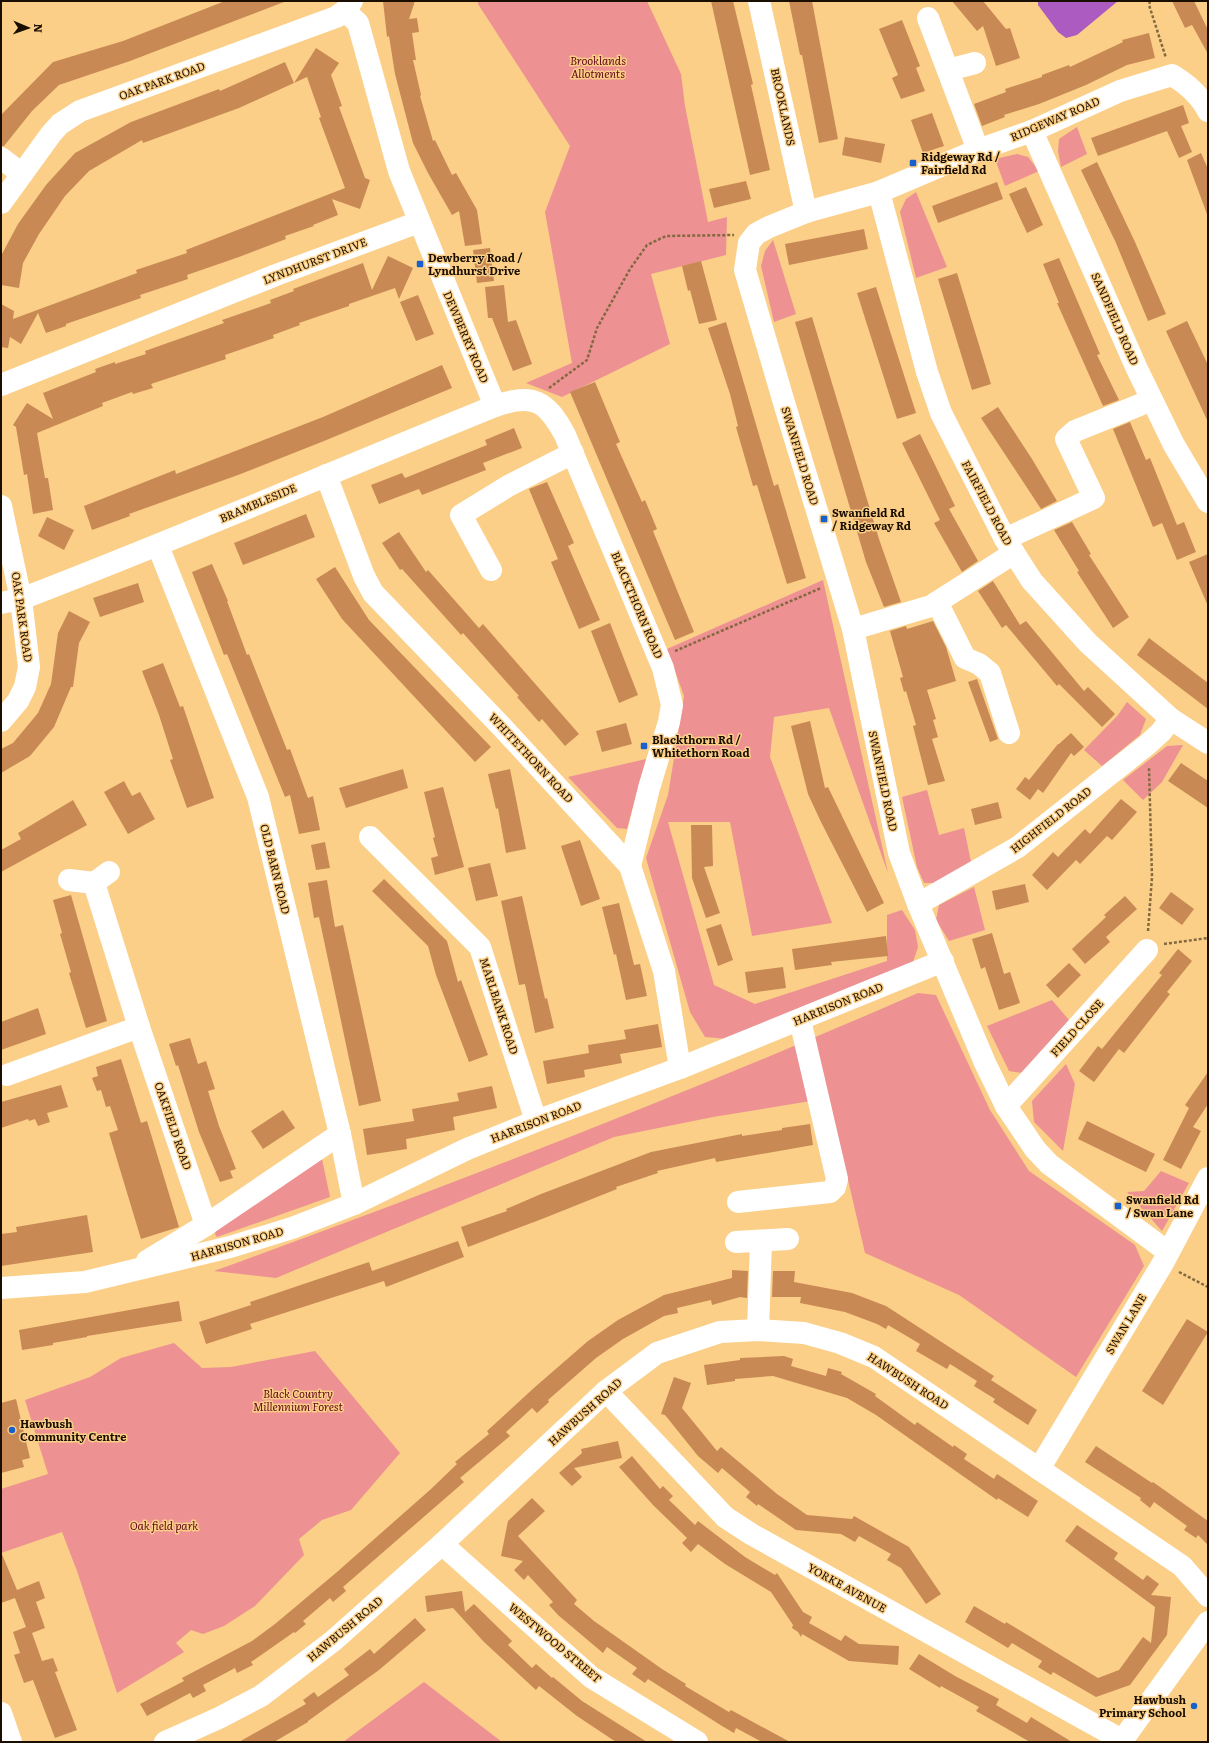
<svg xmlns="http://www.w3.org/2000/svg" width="1209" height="1743" font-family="Literata,serif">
<rect width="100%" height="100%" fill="#fbcf87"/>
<g fill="#ed9193">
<polygon points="478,1 647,1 681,74 685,106 708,222 727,217 726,255 651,274 670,344 562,397 526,383 572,363 545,212 570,146 478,4"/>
<polygon points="1077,127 1087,154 1061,167 1058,151 1059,139"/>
<polygon points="1017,154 1028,157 1039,171 1005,186 995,159"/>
<polygon points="916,192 947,267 916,278 900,212 906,199"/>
<polygon points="773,240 796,314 774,322 761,266 765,251"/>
<polygon points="823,580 888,873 829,708 774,717 770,757 832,923 752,936 730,822 668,822 714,985 755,1004 887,961 887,915 902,910 915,930 918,947 913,962 727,1039 705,1037 690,1012 646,858 668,795 684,696 667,649"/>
<polygon points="1127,702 1146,719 1140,735 1102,766 1084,750 1118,715"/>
<polygon points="1183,745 1162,782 1143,800 1123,780 1167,746"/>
<polygon points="646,759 627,829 617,828 568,777"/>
<polygon points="927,790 939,835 964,828 971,862 940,883 924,883 917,867 902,797"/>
<polygon points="974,887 985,930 949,941 936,920 939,905"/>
<path d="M918,993L936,995L990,1110L1029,1171L1135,1245L1144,1266L1076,1377L959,1295L865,1253L829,1098L713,1117L614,1137L276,1278L214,1271C451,1185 687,1094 918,993Z"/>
<polygon points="1052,1000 1069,1020 1022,1073 1009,1071 987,1026"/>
<polygon points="1066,1064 1075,1084 1063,1151 1034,1122 1032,1101"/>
<polygon points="322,1159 330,1197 217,1237 215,1234 216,1230"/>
<polygon points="1161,1171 1189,1183 1162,1231 1127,1192 1144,1191"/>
<polygon points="174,1343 202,1368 231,1367 315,1351 400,1453 351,1510 322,1520 299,1539 304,1555 255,1606 224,1626 203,1634 191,1630 176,1643 184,1652 117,1693 77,1571 62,1532 1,1553 1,1489 48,1474 25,1400 90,1377 121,1358"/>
<polygon points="424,1682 502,1742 343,1742"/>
</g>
<polygon fill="#ac5bc1" points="1038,1 1118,1 1077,35 1066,38 1058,32 1038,5"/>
<g fill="#c88955">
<polygon points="225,1 284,2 130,61 59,85 32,111 4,146 1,146 1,115 53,62 123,41"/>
<polygon points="383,1 415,1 409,19 417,18 419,32 412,33 416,60 413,60 421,95 420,96 433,141 435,140 452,175 456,173 477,210 482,244 465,246 459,211 452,215 428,173 413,143 395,74 389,36 387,37"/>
<polygon points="711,1 733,1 753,84 751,85 770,170 750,175"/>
<polygon points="789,1 812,1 838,139 819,143 802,55 800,55"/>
<polygon points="952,1 983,1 1006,29 1010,28 1020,58 996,66 983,26 977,31"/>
<polygon points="1172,1 1194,1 1208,30 1208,54 1192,25 1185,28"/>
<polygon points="902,20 920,66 916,68 925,91 901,99 892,78 898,75 879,29"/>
<polygon points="1149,33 1155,58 1127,65 1086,85 1039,104 1004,115 1005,117 982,126 974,104 1006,92 1005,89 1042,77 1042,75 1069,65 1070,67 1123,42 1122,40"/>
<polygon points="316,48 339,63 331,75 342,106 339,107 365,178 370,180 360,209 332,199 338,215 313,225 314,226 285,236 286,239 239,257 187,275 188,279 140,295 141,298 66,324 66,326 46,333 38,313 21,344 10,337 8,348 1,347 1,304 14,311 13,319 137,273 136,270 187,253 186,250 345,188 319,118 321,117 307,77 239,108 143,143 142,140 89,171 65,196 39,234 23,263 19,288 1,285 2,254 18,224 46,185 75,153 131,122 219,89 220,91 285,62 294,83"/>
<polygon points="1183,105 1189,123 1181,126 1192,152 1179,158 1167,131 1098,156 1091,138"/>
<polygon points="932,113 944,146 923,153 911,120"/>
<polygon points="845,137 885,144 881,163 842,155"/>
<polygon points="1201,153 1208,169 1207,214 1187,160"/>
<polygon points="1097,162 1135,242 1166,314 1148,321 1116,243 1081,170"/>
<polygon points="746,181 751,199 714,208 709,189"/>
<polygon points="997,182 1003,199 938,223 932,206"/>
<polygon points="1026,187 1043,225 1027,233 1009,194"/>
<polygon points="864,229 868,249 789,265 785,244"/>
<polygon points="490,248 494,281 477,283 473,250"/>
<polygon points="388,256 413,268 399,299 395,288 349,304 349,306 299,323 300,325 273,335 274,338 225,355 226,359 151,384 153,388 133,394 132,392 102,403 103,406 37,433 45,478 48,478 53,510 33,514 27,474 24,475 16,427 13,425 27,403 53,419 43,393 96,372 95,369 115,362 115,364 146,354 145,351 224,323 222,320 271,303 270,300 294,291 293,289 363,263 372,290"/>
<polygon points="1059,258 1100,354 1097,355 1119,400 1103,406 1057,303 1059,303 1043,264"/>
<polygon points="701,261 717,320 699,324 690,290 688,291 682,266"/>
<polygon points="957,273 991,384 972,390 938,279"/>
<polygon points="504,285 508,322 516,320 532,364 513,371 492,318 488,318 485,287"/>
<polygon points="876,287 916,413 897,419 857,293"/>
<polygon points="418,295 434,334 416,341 400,302"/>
<polygon points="812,317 879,539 901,602 884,607 866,562 795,322"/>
<polygon points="1187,321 1208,365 1208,422 1166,331"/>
<polygon points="726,322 774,486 778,484 806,578 787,584 757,485 753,486 736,427 738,426 730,394 708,328"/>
<polygon points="442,365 452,388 324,441 238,475 129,514 130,516 92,530 84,506 175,470 176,474 323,417"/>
<polygon points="595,382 620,442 616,444 642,502 645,500 657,529 653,531 694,632 675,640 570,392"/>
<polygon points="998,407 1032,459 1057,501 1041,509 981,418"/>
<polygon points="1130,422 1146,460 1150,458 1177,525 1184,522 1196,552 1177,560 1162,523 1153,527 1113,429"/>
<polygon points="514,428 522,448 483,463 486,470 422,495 419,489 379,504 371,485 402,473 405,478 487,445 485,440"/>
<polygon points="920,434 955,506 949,509 978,561 962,572 934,523 940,520 902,443"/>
<polygon points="547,482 574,543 568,546 600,620 579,629 551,562 558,559 529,489"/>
<polygon points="306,514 315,537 243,565 234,543"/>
<polygon points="47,517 74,530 64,550 38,536"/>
<polygon points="1072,522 1091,554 1089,555 1129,617 1113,628 1077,572 1079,571 1054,530"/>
<polygon points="399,532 426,572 428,570 479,628 483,624 579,734 565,746 542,719 539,722 517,697 519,696 463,633 461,635 402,569 400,570 382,543"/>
<polygon points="1208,554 1208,606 1189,562"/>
<polygon points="212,564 228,601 227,601 247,655 249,654 287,750 290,749 308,798 313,796 320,830 299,834 290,795 285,797 227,654 224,655 192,572"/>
<polygon points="335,567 369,620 491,747 475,762 342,619 316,579"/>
<polygon points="993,581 1020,625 1026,621 1084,691 1088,687 1115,714 1102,727 1059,684 1057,686 1006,625 1002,628 978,591"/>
<polygon points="138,583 144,602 100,617 93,598"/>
<polygon points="69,611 90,622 79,643 73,687 71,687 54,727 30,756 1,773 1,749 13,743 38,713 51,684 58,633"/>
<polygon points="933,621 946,647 956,681 927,690 936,719 933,720 938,737 932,739 945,781 928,785 913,726 916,725 906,691 904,692 900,678 903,677 890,631 906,626 907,629"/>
<polygon points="610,623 638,695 619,703 591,631"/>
<polygon points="1149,638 1208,683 1208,709 1137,655"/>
<polygon points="163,663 180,707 183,706 214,798 187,808 170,760 173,759 159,715 142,671"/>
<polygon points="977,679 998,739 990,742 968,682"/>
<polygon points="810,721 825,788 828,787 884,903 867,912 821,822 808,794 791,726"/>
<polygon points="626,723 632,744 602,752 596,731"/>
<polygon points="1071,733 1084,747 1074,756 1071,753 1043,793 1038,789 1030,800 1016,789 1025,777 1029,780 1058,744 1059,744"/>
<polygon points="1181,763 1208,781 1208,808 1168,781"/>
<polygon points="403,769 408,788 346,808 339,788"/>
<polygon points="510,769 526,849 506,853 498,808 496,809 488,774"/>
<polygon points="124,781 132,796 140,792 155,819 128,834 104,792"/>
<polygon points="443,787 464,867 435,875 431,858 438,856 433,838 435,837 424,792"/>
<polygon points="1121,799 1137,812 1112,840 1107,836 1080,864 1076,860 1047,890 1032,875 1053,852 1058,857 1085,829 1090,834"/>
<polygon points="73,800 87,825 1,872 1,850 21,839 18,833"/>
<polygon points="998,802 1002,818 975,825 971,809"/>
<polygon points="691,825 712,825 713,866 704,867 720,913 706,918 692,878"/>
<polygon points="580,840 600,899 581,906 561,846"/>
<polygon points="325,842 330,868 316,870 311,845"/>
<polygon points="490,863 498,896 476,901 468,868"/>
<polygon points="384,879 447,941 458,982 461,980 488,1055 469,1062 436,975 428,946 372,891"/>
<polygon points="327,880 335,927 343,925 381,1101 359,1106 319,917 314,918 308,883"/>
<polygon points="1025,884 1029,902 996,910 992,891"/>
<polygon points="1171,892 1194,909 1182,925 1159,908"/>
<polygon points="71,895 107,1021 86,1028 69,973 71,972 60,934 62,933 53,900"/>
<polygon points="522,896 545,999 547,998 554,1028 535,1033 525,984 519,985 501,901"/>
<polygon points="1125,896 1137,909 1106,937 1110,942 1085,964 1072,949 1106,917 1104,915"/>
<polygon points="619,903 634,965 640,964 647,996 626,1000 616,954 614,955 602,907"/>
<polygon points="721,924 733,960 718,966 706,929"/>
<polygon points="992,933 1004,974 1010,972 1020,1003 999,1010 985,967 981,969 972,939"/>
<polygon points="886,936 888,956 831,962 832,965 795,970 792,949"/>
<polygon points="1178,949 1192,961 1167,992 1170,994 1124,1053 1119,1049 1094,1082 1079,1071 1098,1046 1102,1049 1162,975 1159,973"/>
<polygon points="1069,963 1081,975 1058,998 1046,985"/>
<polygon points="783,967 786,988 748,993 745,972"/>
<polygon points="38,1008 46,1034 1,1050 1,1022"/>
<polygon points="658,1024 662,1047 620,1054 622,1063 584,1070 585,1077 547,1084 543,1061 589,1053 588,1045 626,1039 624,1030"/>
<polygon points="190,1038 198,1064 206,1061 215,1089 208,1091 219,1126 236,1169 230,1171 233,1178 220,1182 199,1132 178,1065 176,1066 169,1044"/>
<polygon points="121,1059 141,1123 147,1121 179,1227 141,1239 109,1133 118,1130 110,1106 106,1107 101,1090 97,1091 92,1078 98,1076 96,1067"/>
<polygon points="1208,1072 1208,1104 1193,1127 1201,1131 1181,1169 1163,1160 1189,1108 1185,1105"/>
<polygon points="61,1085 68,1107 47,1113 50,1122 38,1126 35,1119 29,1121 28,1119 1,1128 1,1102"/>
<polygon points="492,1086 497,1108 453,1117 455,1130 406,1139 407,1149 367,1155 363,1129 414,1121 412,1109 459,1101 457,1093"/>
<polygon points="283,1110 295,1128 263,1149 251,1131"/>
<polygon points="1087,1121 1155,1154 1146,1172 1078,1139"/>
<polygon points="810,1124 813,1145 716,1162 715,1158 657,1171 658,1173 616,1187 617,1189 542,1219 468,1247 461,1227 507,1211 506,1209 541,1194 651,1152 742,1134 742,1136 782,1130 782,1128"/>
<polygon points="87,1215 93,1252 1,1266 1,1234 17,1232 16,1227"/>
<polygon points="458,1241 464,1257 386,1287 384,1281 250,1324 252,1329 206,1344 199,1322 251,1305 250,1302 369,1262 372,1271"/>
<polygon points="732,1270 748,1271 747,1298 740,1297 712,1305 711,1300 677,1308 678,1313 664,1316 623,1339 596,1358 548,1400 549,1402 537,1413 532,1408 506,1432 510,1436 460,1478 464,1482 343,1587 346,1591 333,1602 330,1598 303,1621 306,1624 295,1633 294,1632 251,1662 253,1665 237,1673 235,1668 203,1685 206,1691 193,1698 190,1693 147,1716 140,1704 184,1681 182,1678 252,1641 275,1624 337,1572 431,1489 457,1464 455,1462 489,1434 487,1431 535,1387 588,1341 618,1320 664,1295 732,1278"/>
<polygon points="773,1271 795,1271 794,1282 852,1293 886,1306 994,1376 991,1380 1037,1410 1028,1425 993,1402 995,1399 974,1386 977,1381 950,1364 947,1369 916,1351 920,1344 888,1325 886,1329 877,1324 845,1312 800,1303 801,1297 772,1297"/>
<polygon points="179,1301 182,1321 87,1336 87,1337 53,1343 53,1345 22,1350 19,1330"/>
<polygon points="1187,1319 1208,1332 1163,1405 1142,1391"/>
<polygon points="784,1356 793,1359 791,1366 826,1376 828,1368 842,1372 841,1374 876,1394 875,1396 915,1425 917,1422 953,1447 954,1445 967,1454 964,1459 994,1479 997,1474 1038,1501 1028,1517 998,1498 997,1500 876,1415 847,1398 773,1376 735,1379 735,1381 707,1385 704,1365 740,1360 740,1358"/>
<polygon points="674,1377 691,1383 682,1408 717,1451 721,1447 777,1494 807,1515 852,1519 854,1516 909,1547 941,1594 926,1604 901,1568 887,1560 891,1554 859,1536 855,1542 841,1534 796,1530 758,1504 757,1506 746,1497 750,1492 722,1468 718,1473 698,1456 665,1415 661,1414"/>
<polygon points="16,1399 30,1458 22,1460 24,1467 1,1473 1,1403"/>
<polygon points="618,1441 622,1458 574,1468 582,1477 572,1486 559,1473 582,1453 581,1449"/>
<polygon points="1096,1446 1152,1483 1153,1482 1208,1521 1208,1545 1198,1535 1196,1538 1184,1530 1187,1526 1154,1502 1150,1508 1140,1500 1141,1498 1085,1462"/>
<polygon points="632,1456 660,1489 663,1486 673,1496 669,1500 695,1525 698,1521 745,1557 775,1575 777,1573 803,1612 812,1617 809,1623 841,1641 845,1635 859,1644 899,1646 898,1665 849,1661 802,1634 801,1637 798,1632 792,1628 793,1625 771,1592 725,1564 698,1544 691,1552 682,1543 687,1538 653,1505 619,1467"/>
<polygon points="532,1498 545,1511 518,1536 577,1600 574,1604 594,1621 662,1669 686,1684 685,1686 729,1712 731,1710 790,1742 762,1742 736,1728 734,1733 722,1726 648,1679 645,1683 632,1674 637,1668 607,1647 603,1653 558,1615 549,1605 553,1602 528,1575 524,1580 514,1570 523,1561 501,1556 508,1521"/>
<polygon points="1077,1525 1118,1553 1114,1559 1143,1580 1147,1575 1159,1584 1151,1595 1171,1597 1167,1635 1130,1685 1096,1697 1053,1672 1051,1675 1038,1667 1042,1661 1012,1643 1008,1648 965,1622 974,1606 1005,1624 1006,1622 1098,1678 1119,1670 1143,1637 1151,1643 1155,1607 1065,1541"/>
<polygon points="1,1552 17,1590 39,1581 45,1598 36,1602 45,1628 32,1633 42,1661 53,1658 58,1671 55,1672 77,1730 55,1738 33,1680 24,1683 14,1655 20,1653 13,1632 26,1627 15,1598 1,1603"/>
<polygon points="462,1591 465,1612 474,1604 512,1641 508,1645 532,1668 536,1664 552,1678 553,1677 582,1701 647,1742 616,1742 577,1716 539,1686 536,1690 484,1642 453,1608 427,1612 425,1596"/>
<polygon points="415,1618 426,1630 379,1670 308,1721 308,1722 274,1742 239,1742 306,1704 303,1700 314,1692 318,1697 349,1675 344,1669 370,1649 374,1654"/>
<polygon points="919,1654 955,1676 999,1699 996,1705 1027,1723 1031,1717 1072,1742 1030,1742 976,1711 979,1707 941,1686 940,1688 909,1669"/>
</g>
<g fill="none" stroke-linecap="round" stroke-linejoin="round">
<g stroke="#846940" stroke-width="2.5" stroke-dasharray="3 2" stroke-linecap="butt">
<polyline points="1150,1 1149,5 1166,58"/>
<polyline points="549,388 587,360 597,328 630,269 647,245 666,236 734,235"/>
<polyline points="675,651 821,588"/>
<polyline points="1148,931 1152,877 1149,768"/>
<polyline points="1164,944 1208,938"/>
<polyline points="1179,1272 1208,1287"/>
</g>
<g stroke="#fff" stroke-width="22">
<polyline points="759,1 806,212"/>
<polyline points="345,11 358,23 399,171 495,406"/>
<polyline points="928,18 978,150"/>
<polyline points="948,70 975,63"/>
<polyline points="1032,131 1137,369 1174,445 1208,502"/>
<polyline points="1,158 22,174"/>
<polyline points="879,192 927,372 941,413 1005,539 1032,581 1088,643 1171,719 1208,743"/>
<polyline points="1,203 51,134 60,124 80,111 336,17 345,11 352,1"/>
<polyline points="1,385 276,275 419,222"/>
<polyline points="326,475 364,576 373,593 501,726 630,866 664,971 680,1068"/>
<polyline points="1,506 21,599 29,667 25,687 18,701 1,721"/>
<polyline points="1005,539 1094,498 1066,439 1075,431 1152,400"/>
<polyline points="158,546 258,797 340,1134 354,1204"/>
<polyline points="491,570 461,515 508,486 573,453"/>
<polyline points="937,602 965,658 979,664 990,673 1009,733"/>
<path d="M1,603L21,599C180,538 337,470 495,406C533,393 546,400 565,435L663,668L672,705L669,722L649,788L630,866"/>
<polyline points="853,629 931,606 1014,553"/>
<polyline points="370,837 480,947 536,1121"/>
<polyline points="69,880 94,883 109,872"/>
<polyline points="94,883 139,1027 206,1225"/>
<polyline points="918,904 1018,847 1148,744 1161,732 1171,719"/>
<polyline points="7,1075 139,1027"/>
<polyline points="1006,1106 1147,950"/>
<polyline points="738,1202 830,1192 835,1187 837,1179 800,1020"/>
<polyline points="736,1242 788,1239"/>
<path d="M1168,1252L1049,1164L1035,1149L1006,1106L985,1063L918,904L899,853L853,629L785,406L745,270L749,243L756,234L769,227L806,212L879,192L978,150L1032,131L1120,91L1172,75C1187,84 1200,95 1208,111"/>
<polyline points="147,1261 206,1225 340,1134"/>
<polyline points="1,1288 85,1282 230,1247 292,1228 354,1204 467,1149 536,1121 680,1068 943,961"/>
<polyline points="758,1330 761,1242"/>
<polyline points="606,1391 725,1517 751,1534 1122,1740"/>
<polyline points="1039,1469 1163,1263 1208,1178"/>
<polyline points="442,1544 591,1677 697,1742"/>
<polyline points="165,1742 219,1718 261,1696 333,1641 442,1544 606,1391 657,1353 720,1332 758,1330 804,1333 840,1343 874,1357 1182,1566 1208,1596"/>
<polyline points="1121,1742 1208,1622"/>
</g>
<polyline stroke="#fff" stroke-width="22" points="1,1713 11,1742"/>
</g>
<g fill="#1860cb" stroke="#fbcf87" stroke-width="1.5">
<rect x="909" y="159" width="8" height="8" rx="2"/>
<rect x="416" y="260" width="8" height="8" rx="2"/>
<rect x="820" y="515" width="8" height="8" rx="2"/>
<rect x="640" y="742" width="8" height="8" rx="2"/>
<rect x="1114" y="1202" width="8" height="8" rx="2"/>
<circle cx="12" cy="1430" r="4"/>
<circle cx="1194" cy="1706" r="4"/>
</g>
<g text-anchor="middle" stroke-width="3" stroke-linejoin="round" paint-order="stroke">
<g font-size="11" font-style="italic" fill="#600617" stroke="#fbcf87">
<text x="598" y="65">Brooklands<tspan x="598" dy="13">Allotments</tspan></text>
<text x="298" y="1398">Black Country<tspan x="298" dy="13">Millennium Forest</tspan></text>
<text x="164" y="1530">Oak field park</text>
</g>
<g font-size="11" fill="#1a0e00" stroke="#fbcf87">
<text transform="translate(162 81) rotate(-20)" y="4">OAK PARK ROAD</text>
<text transform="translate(783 107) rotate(78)" y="4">BROOKLANDS</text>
<text transform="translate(1055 119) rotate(-23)" y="4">RIDGEWAY ROAD</text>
<text transform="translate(315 261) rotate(-21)" y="4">LYNDHURST DRIVE</text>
<text transform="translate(1115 319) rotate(66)" y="4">SANDFIELD ROAD</text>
<text transform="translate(466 337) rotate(67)" y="4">DEWBERRY ROAD</text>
<text transform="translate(800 456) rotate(73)" y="4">SWANFIELD ROAD</text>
<text transform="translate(258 503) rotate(-23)" y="4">BRAMBLESIDE</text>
<text transform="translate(987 503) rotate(62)" y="4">FAIRFIELD ROAD</text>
<text transform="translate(637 605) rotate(67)" y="4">BLACKTHORN ROAD</text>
<text transform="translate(22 617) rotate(82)" y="4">OAK PARK ROAD</text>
<text transform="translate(531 758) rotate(47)" y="4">WHITETHORN ROAD</text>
<text transform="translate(883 781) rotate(78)" y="4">SWANFIELD ROAD</text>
<text transform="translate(1051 820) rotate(-38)" y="4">HIGHFIELD ROAD</text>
<text transform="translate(275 869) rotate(76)" y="4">OLD BARN ROAD</text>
<text transform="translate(838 1004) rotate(-22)" y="4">HARRISON ROAD</text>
<text transform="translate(499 1006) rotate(72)" y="4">MARLBANK ROAD</text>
<text transform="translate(1077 1028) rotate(-48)" y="4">FIELD CLOSE</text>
<text transform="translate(536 1122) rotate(-21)" y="4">HARRISON ROAD</text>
<text transform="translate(173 1126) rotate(71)" y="4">OAKFIELD ROAD</text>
<text transform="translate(237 1244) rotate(-16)" y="4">HARRISON ROAD</text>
<text transform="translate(1126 1324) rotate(-59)" y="4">SWAN LANE</text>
<text transform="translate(908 1381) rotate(33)" y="4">HAWBUSH ROAD</text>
<text transform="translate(585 1412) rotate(-42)" y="4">HAWBUSH ROAD</text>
<text transform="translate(847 1588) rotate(29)" y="4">YORKE AVENUE</text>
<text transform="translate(345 1629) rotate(-40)" y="4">HAWBUSH ROAD</text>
<text transform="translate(555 1643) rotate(40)" y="4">WESTWOOD STREET</text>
</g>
<g font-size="11" font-weight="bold" fill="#1a0e00" stroke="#fbcf87" text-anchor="start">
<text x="921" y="161">Ridgeway Rd /<tspan x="921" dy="13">Fairfield Rd</tspan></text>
<text x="428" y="262">Dewberry Road /<tspan x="428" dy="13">Lyndhurst Drive</tspan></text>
<text x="832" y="517">Swanfield Rd<tspan x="832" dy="13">/ Ridgeway Rd</tspan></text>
<text x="652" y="744">Blackthorn Rd /<tspan x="652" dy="13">Whitethorn Road</tspan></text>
<text x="1126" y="1204">Swanfield Rd<tspan x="1126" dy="13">/ Swan Lane</tspan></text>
<text x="20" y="1428">Hawbush<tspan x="20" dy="13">Community Centre</tspan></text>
<text x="1186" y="1704" text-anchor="end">Hawbush<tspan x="1186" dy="13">Primary School</tspan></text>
</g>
</g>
<rect width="1209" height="1743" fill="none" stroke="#1a0e00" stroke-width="4"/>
<g transform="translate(28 28) rotate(92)" stroke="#fbcf87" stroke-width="3" paint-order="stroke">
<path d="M0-3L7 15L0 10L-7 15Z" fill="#1a0e00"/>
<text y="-6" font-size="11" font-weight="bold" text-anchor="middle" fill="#1a0e00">N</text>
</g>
</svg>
